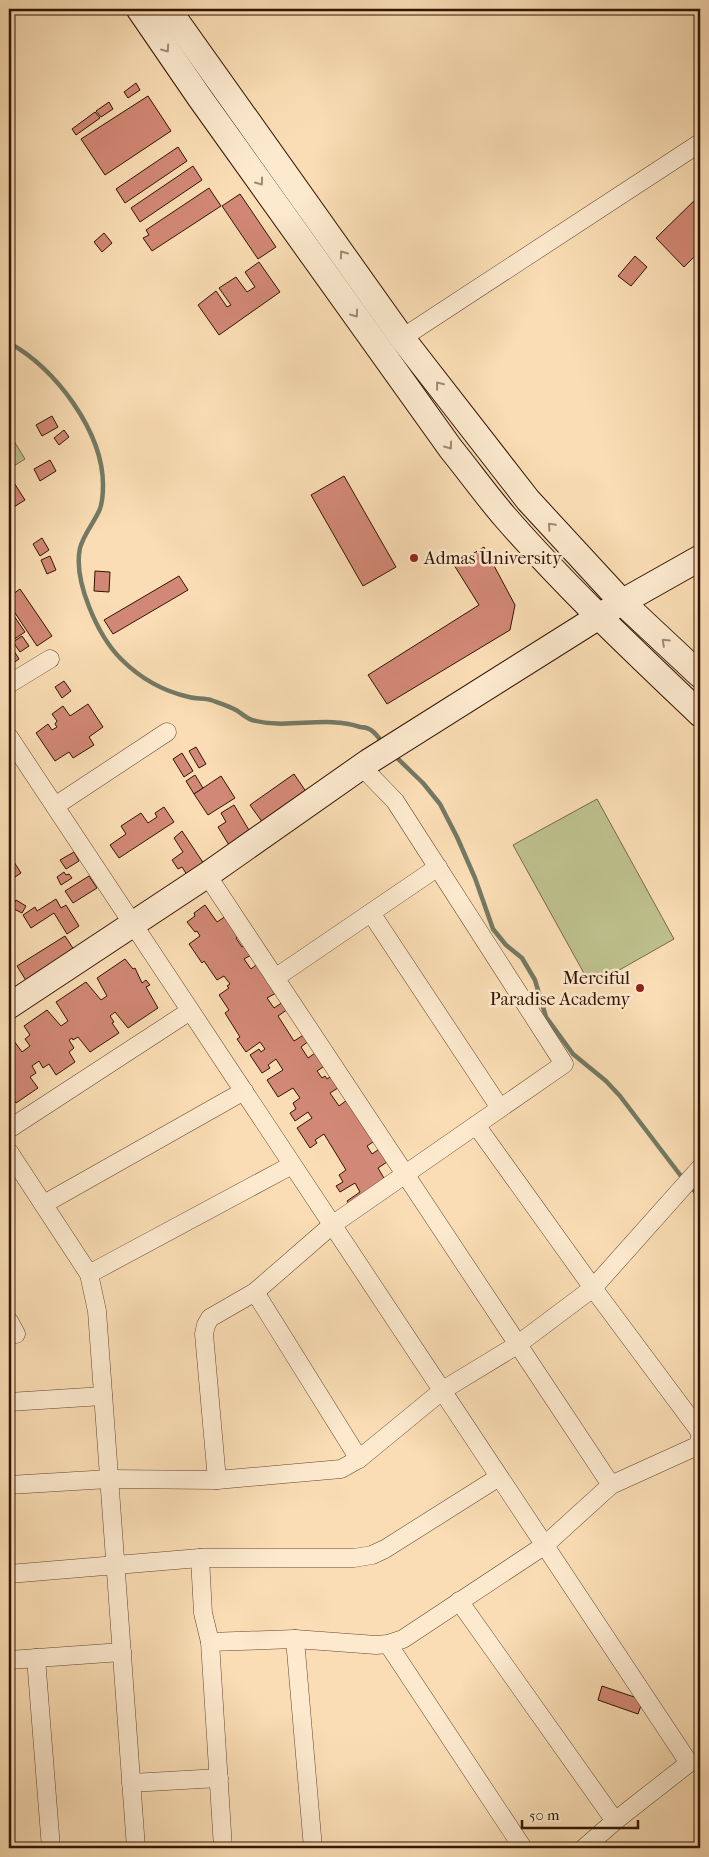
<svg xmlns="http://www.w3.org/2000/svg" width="709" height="1857" font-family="'IM FELL French Canon',serif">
<rect width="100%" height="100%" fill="#faddb4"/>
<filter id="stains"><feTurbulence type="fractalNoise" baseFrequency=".004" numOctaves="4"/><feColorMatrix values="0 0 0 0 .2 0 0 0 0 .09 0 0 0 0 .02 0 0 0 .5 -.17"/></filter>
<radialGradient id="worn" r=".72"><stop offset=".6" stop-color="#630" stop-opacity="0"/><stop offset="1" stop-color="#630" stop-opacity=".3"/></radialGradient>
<g fill="#bec18d" stroke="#786a46">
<polygon points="9,433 25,459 9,469"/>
<polygon points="597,799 674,939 591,986 513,845"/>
</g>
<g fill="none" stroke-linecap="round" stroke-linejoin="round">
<g stroke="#737964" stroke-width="4.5">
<path d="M9,343C55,367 103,432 103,485C103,492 102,505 99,511C93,524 84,534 80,548C73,581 98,636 121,659C140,678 162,691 189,697C196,699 204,698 211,700C219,703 229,706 236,710C241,713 246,718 252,720C287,730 325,715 360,727C364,727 368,728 371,730C376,733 380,740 384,744"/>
<polyline points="394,755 423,783 440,804 457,837 475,878 493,929 506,945 522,958 535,980 546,1017 573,1054 606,1081 620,1096 684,1180"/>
<polyline points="689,1185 700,1197"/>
</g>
</g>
<g fill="#d28876" stroke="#311400">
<polygon points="136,83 140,90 128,98 124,92"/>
<polygon points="148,96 171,131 105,175 81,139"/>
<polygon points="109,102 113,109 101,117 96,111"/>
<polygon points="95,112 100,118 76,135 72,129"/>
<polygon points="178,147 187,161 125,203 116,189"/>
<polygon points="193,166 202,180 140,222 131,208"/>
<polygon points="209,188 221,206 152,251 143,238 149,235 146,230"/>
<polygon points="240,194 276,247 258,259 222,206"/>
<polygon points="700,195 700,251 684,267 656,238"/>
<polygon points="104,233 112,243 102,252 94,242"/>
<polygon points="635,256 647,267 631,286 618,276"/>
<polygon points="259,262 280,292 219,335 198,305 216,291 227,307 231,305 219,288 236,277 247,292 255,287 245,272"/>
<polygon points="52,416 58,427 42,436 36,425"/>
<polygon points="64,430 69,437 59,445 54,438"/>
<polygon points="50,460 56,471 40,481 34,469"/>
<polygon points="344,476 396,567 363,586 311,495"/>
<polygon points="11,478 25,500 9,510 9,480"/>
<polygon points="42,538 49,550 40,556 33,544"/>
<polygon points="484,547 515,605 510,630 387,704 368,675 479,605 454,565"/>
<polygon points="50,556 56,570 47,574 41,560"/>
<polygon points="95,571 110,572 109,592 94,591"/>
<polygon points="179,576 188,590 113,634 104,620"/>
<polygon points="20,589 52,636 37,646 9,604 9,597"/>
<polygon points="14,616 25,632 10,642 9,620"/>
<polygon points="22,636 29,646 20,652 13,642"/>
<polygon points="9,643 19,659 9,666"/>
<polygon points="64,681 71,691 62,698 55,687"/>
<polygon points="88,704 103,727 89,737 94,745 73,758 69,752 55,761 36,733 48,724 52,730 57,727 55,724 57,721 52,714 63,706 70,716"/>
<polygon points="196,747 206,764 199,768 189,751"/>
<polygon points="182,753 193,771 184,777 173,759"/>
<polygon points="294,774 309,796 265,826 250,805"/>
<polygon points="195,775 203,788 194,794 186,781"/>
<polygon points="221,776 235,798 208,815 194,794"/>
<polygon points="234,805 253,837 232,850 218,827 226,822 221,813"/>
<polygon points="164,807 174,822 119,858 110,845 126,834 121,826 141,813 148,823 157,817 155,813"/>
<polygon points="182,831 206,867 189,878 182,867 178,869 172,860 183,852 174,838"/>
<polygon points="74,852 79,861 66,869 60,860"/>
<polygon points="9,854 21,873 9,881"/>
<polygon points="64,872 66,875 69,874 72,878 61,885 57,877"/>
<polygon points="89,876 97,888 73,903 65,891"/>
<polygon points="56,899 61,908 66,905 79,926 67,934 54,913 31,928 23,915 35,907 37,911"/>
<polygon points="16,900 26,906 22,913 12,908"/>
<polygon points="205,905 217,922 226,916 242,934 236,938 242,947 245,945 251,955 244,959 251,969 260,962 276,993 267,998 274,1008 289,998 294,1005 278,1016 294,1041 310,1031 314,1037 301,1047 308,1058 324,1047 326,1065 317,1071 322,1078 325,1076 327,1079 338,1072 338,1088 330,1093 339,1106 351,1097 382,1136 367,1146 372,1154 385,1145 393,1158 378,1168 388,1185 352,1209 347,1201 360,1192 355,1183 340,1192 336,1186 343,1182 339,1175 346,1170 324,1134 315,1140 317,1143 310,1148 297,1128 312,1118 308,1112 295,1121 290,1113 296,1109 293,1103 300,1098 293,1088 278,1097 267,1080 283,1070 276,1059 268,1065 270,1068 262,1073 250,1055 259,1049 261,1052 265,1049 260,1042 246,1052 237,1039 240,1037 225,1013 229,1010 219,995 229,988 227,986 230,984 224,976 217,980 204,961 202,963 189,944 200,936 197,931 195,932 187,922 195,916 194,913"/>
<polygon points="65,936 78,956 30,987 17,966"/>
<polygon points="125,959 133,969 135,968 142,983 146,980 150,985 146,987 158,1008 128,1028 115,1012 110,1016 114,1022 112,1023 119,1033 90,1052 78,1037 73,1040 72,1038 69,1040 74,1048 69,1052 75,1062 56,1075 49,1064 43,1068 39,1061 32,1066 36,1073 30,1077 38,1088 16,1103 9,1093 9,1034 22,1052 30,1046 25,1039 30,1035 24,1026 47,1010 61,1026 68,1021 56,1002 86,982 101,1000 107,996 97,978"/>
<polygon points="602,1686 643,1700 638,1714 598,1700"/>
</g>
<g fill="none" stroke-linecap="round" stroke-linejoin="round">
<g stroke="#63462d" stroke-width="19">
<g id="street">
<polyline points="402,338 700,143"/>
<polyline points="9,684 50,659"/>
<polyline points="9,737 689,1763 615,1821 584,1848"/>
<polyline points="55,806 167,732"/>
<polyline points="207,875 611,1485"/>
<polyline points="371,913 500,1108"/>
<polyline points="275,978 438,867"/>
<polyline points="476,1125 593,1288 698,1429 700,1434"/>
<polyline points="9,1129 190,1011"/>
<polyline points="9,1152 89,1274 97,1311 136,1848"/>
<polyline points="44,1204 244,1091"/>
<polyline points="89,1274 292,1165"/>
<polyline points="255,1292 359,1459"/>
<polyline points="9,1321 16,1334"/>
<polyline points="9,1402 103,1396"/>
<polyline points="217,1480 204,1334 206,1325 210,1318 255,1292 332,1225 564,1064 395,801 362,767"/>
<polyline points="9,1485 109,1479 217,1480 341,1469 359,1459 443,1390 517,1345 593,1288 700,1168"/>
<polyline points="200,1558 203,1613 210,1642 223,1848"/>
<polyline points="9,1574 200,1558 354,1558 372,1555 385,1549 499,1477"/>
<polyline points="459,1601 615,1821"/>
<polyline points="295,1639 313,1848"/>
<polyline points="210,1642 295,1639 376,1645 388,1644 403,1639 545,1545 611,1485 697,1446 700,1439"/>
<polyline points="388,1644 523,1848"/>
<polyline points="36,1658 51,1848"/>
<polyline points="9,1660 122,1652"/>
<polyline points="131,1783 219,1778"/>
</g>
</g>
<g stroke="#311400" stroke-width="27">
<g id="secondary">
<path d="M139,9L200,98L451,449C469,471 486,495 505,517C566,587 633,650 700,714"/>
<polyline points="168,9 402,338 528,500 622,602 700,675"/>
<polyline points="9,1006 207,875 368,762 622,602 700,558"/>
</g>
</g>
<use href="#street" stroke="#fce9ce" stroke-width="18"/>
<use href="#secondary" stroke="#fce9ce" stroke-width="25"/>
</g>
<defs><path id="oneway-chevron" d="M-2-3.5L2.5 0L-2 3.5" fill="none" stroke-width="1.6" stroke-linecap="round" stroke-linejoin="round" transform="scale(1.25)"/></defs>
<g stroke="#a18971">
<use href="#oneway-chevron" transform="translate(166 49) rotate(55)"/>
<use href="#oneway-chevron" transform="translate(260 182) rotate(54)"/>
<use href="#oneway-chevron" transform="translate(343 254) rotate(-125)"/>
<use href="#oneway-chevron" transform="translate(355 314) rotate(54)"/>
<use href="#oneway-chevron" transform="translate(439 385) rotate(-128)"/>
<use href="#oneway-chevron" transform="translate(449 446) rotate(54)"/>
<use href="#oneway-chevron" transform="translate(551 526) rotate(-133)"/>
<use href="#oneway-chevron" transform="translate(665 642) rotate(-137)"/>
</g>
<g fill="#8f2418" stroke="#fce9ce" stroke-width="2">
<circle cx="414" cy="558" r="5"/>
<circle cx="640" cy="988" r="5"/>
</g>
<g text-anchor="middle" stroke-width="5" stroke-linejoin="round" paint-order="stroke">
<g font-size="18" fill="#311400" stroke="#fce9ce" text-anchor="start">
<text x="424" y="564">Admas University</text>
<text x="630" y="984" text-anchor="end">Merciful<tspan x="630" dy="21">Paradise Academy</tspan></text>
</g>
</g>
<rect width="709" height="1857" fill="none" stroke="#faddb4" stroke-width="30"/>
<rect x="10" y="10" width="689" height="1837" fill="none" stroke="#311400" stroke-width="2.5"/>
<rect x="15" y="15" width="679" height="1827" fill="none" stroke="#311400"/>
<path d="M522 1820v8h116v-8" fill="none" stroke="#311400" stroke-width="2.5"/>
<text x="529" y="1820" font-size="15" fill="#311400" stroke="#fce9ce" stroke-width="4" paint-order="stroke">50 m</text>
<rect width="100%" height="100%" filter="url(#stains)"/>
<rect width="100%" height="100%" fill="url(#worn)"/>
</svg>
